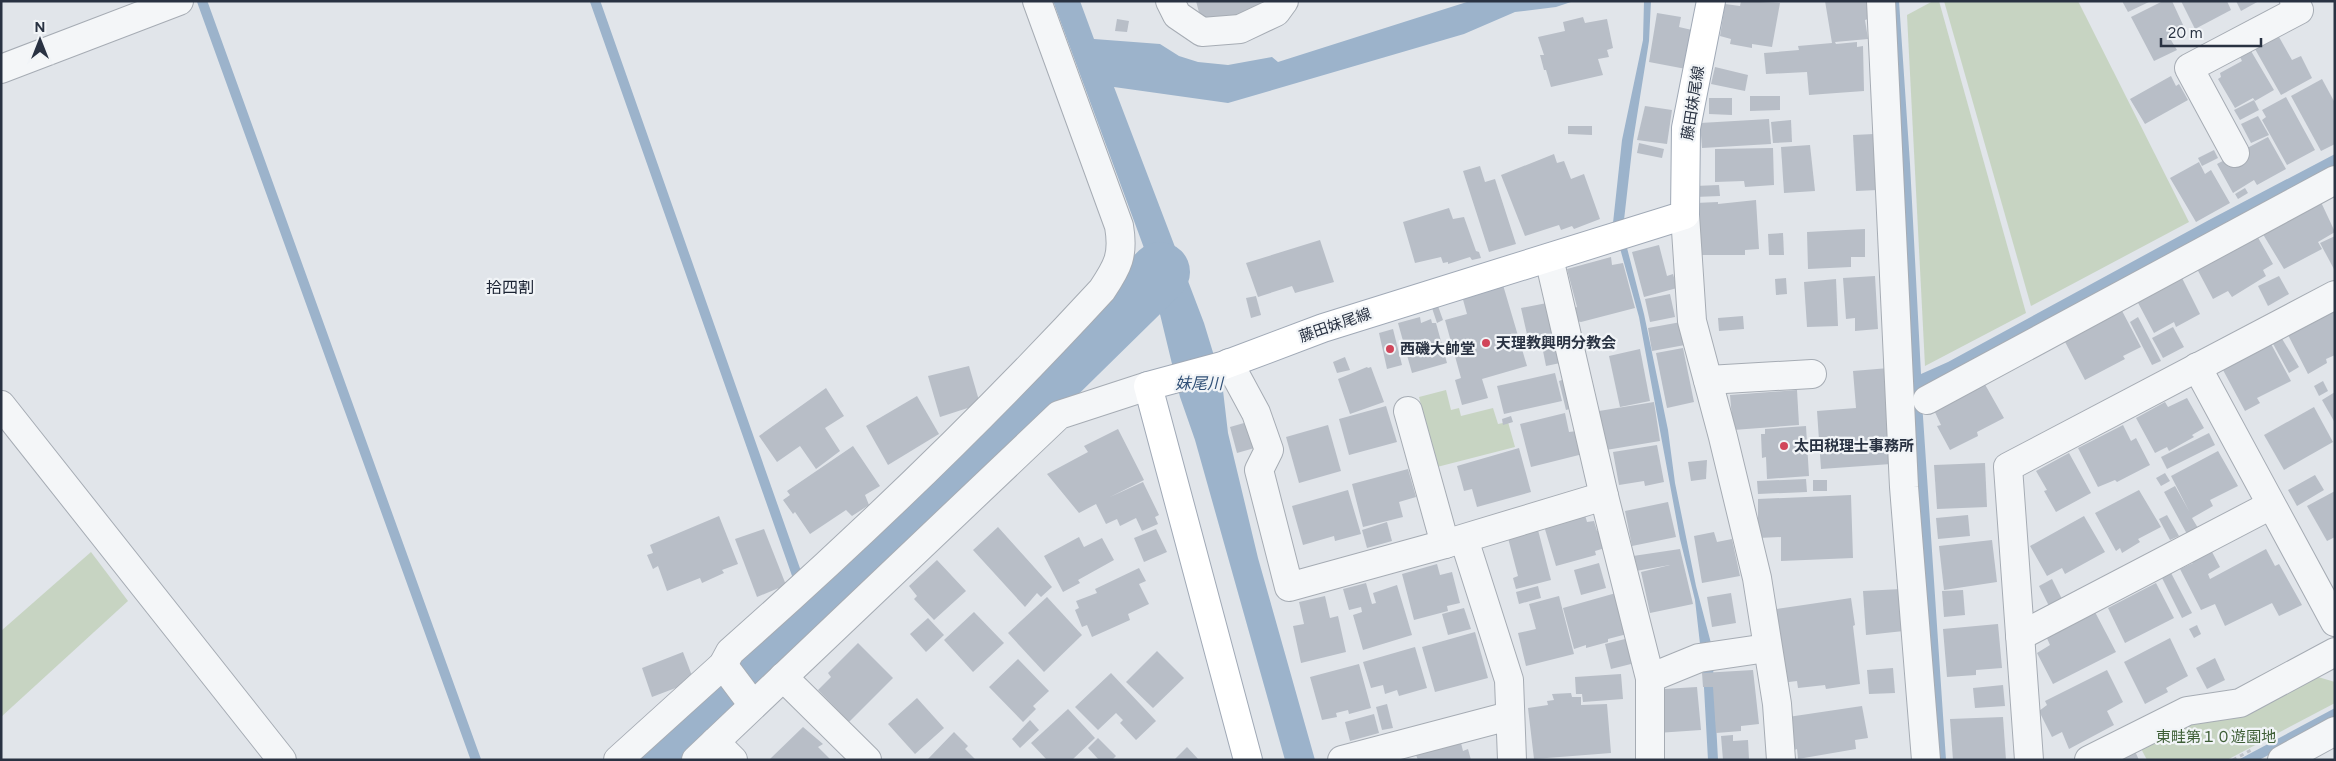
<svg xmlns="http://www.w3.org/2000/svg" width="2336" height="761" font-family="Figtree,'Noto Sans JP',sans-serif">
<rect width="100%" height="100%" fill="#e1e5ea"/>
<g fill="#c7d4c2">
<polygon points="1933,1 1939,1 2026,313 1925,366 1907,15"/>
<polygon points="1944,1 2078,1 2189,222 2031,306"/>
<polygon points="1446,390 1451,410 1459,408 1461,416 1493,408 1498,424 1508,422 1515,447 1437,467 1419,397"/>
<polygon points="91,552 128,601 1,717 1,631"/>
<polygon points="2318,677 2335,682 2335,703 2227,760 2147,760 2138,743"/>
</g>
<g fill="#9cb3cb">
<polygon points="1053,1 1080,1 1094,39 1160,44 1179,56 1198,62 1228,65 1272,57 1278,62 1470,1 1574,1 1556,7 1515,12 1464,34 1228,103 1114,87 1204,323 1222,382 1228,433 1258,558 1315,760 1285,760 1195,440 1180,397 1144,248"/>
<polygon points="1644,1 1651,1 1649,41 1633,141 1624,220 1626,244 1644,314 1668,430 1675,483 1696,586 1712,647 1718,760 1708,760 1703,670 1695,600 1680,539 1639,317 1613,223 1622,140 1643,40"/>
<polygon points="1889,1 1899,1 1910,164 1921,374 1948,362 2209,220 2335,154 2335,168 2118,281 2022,335 1921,387 1946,760 1934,760"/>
<polygon points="2335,708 2335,720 2259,760 2238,760"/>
</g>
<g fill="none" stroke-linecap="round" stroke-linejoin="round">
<g stroke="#9cb3cb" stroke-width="10">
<polyline points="202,1 476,760"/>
<polyline points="595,1 809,609"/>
</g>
<polyline stroke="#9cb3cb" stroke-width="60" points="649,760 994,435 1160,272"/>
</g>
<g fill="#b8bec7">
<polygon points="1196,1 1260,1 1263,9 1202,24"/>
<polygon points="1741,1 1780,3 1772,47 1752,44 1752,48 1730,44 1731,39 1720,36 1725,4 1740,6"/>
<polygon points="1825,1 1867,1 1868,19 1865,20 1868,39 1835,42 1836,44 1857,42 1857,47 1863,46 1864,91 1809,95 1807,72 1766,74 1764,53 1799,50 1798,46 1832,43"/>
<polygon points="2122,1 2151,1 2128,12"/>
<polygon points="2163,1 2172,1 2184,27 2177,30 2180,35 2171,40 2177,50 2154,61 2131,17"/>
<polygon points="2181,1 2227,1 2231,10 2195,29"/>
<polygon points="2236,1 2259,1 2241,11"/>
<polygon points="1657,13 1681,17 1679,27 1692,30 1686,69 1649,62"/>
<polygon points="1583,17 1585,23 1607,19 1613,48 1607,50 1609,57 1598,59 1603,75 1551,87 1546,70 1544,70 1540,55 1544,55 1538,37 1565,31 1563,22"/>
<polygon points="1117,19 1129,21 1127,32 1115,31"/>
<polygon points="2279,37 2292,60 2301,56 2312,78 2281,95 2255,49"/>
<polygon points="2251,51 2274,90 2255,101 2253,98 2235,108 2218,79 2221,77 2220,73 2242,61 2240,57"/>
<polygon points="1715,67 1748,75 1745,91 1711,84"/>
<polygon points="2171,76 2176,86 2179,84 2188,100 2145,124 2130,99"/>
<polygon points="2322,79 2335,103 2335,144 2321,151 2291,96"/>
<polygon points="1750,96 1780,96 1780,110 1750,111"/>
<polygon points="2286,97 2315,150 2287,165 2262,120 2266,117 2262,110"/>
<polygon points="1709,98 1732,98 1732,115 1709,114"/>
<polygon points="2254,100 2259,110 2240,120 2234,110"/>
<polygon points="1645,106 1672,110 1667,144 1637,140"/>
<polygon points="2258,116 2269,135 2251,143 2241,124"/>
<polygon points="1769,119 1771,144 1702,148 1700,123"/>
<polygon points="1791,120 1792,142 1773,143 1771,122"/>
<polygon points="1568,126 1592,126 1592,135 1568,134"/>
<polygon points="1874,134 1878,190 1856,191 1853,135"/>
<polygon points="2268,137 2286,169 2257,185 2254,180 2233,193 2217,164"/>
<polygon points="1639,143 1664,149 1662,158 1637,153"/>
<polygon points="1810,145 1815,191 1784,193 1781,147"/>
<polygon points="1773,148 1774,185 1745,187 1744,181 1715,182 1715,149"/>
<polygon points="2214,150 2218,158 2202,166 2198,158"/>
<polygon points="1554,154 1557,163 1564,161 1571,179 1584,174 1600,219 1574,229 1572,226 1561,230 1559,225 1525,236 1501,175"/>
<polygon points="2199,162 2205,174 2211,170 2230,203 2196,222 2170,178"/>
<polygon points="1480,166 1485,182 1495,179 1516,244 1489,252 1463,171"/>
<polygon points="1719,185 1720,196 1695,197 1695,186"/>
<polygon points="2245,188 2248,193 2238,199 2235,194"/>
<polygon points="1756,200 1759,249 1745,250 1745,255 1699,255 1695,203 1718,202 1718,204"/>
<polygon points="2320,200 2335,232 2318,242 2322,249 2284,269 2261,231"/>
<polygon points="1449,208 1453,219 1464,217 1476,251 1479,252 1481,258 1472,260 1470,257 1448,264 1448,262 1443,263 1441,257 1415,263 1403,222"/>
<polygon points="1865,229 1865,257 1851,257 1851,267 1808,269 1807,232"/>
<polygon points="1783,233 1784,255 1769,255 1768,234"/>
<polygon points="2256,234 2273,264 2263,270 2266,276 2232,297 2228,291 2213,299 2196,267"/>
<polygon points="2335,236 2335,271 2320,243"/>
<polygon points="1320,240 1334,282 1295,293 1292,286 1258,297 1246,263"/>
<polygon points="1659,245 1667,276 1673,274 1677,288 1644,297 1632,252"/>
<polygon points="1611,257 1612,265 1623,263 1635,308 1581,322 1576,321 1573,309 1577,307 1567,269"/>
<polygon points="2180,274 2200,314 2176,327 2174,322 2154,333 2136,299"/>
<polygon points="1875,276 1878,329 1855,331 1855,318 1846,319 1843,278"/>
<polygon points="2279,276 2289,294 2268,306 2258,286"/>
<polygon points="1786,278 1787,294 1776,295 1775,279"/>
<polygon points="1836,279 1838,326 1807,327 1804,282"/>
<polygon points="1503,285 1527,366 1482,379 1488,398 1462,405 1455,380 1461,378 1445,320 1467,314 1462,296"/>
<polygon points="1670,294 1675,317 1650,322 1645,299"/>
<polygon points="1256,296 1261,315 1251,318 1246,298"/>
<polygon points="1552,302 1565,362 1546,366 1541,341 1529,343 1521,308"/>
<polygon points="1438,306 1443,320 1437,323 1432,308"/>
<polygon points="2120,307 2141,347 2123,356 2125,359 2085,380 2063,338"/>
<polygon points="2335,307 2335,355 2326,359 2327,363 2308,374 2287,333"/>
<polygon points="1743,316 1744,329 1719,331 1718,318"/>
<polygon points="1420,317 1421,323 1431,319 1432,323 1436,323 1447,363 1412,373 1398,323"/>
<polygon points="2138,317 2161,361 2152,365 2130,322"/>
<polygon points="1681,322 1685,345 1652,351 1648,328"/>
<polygon points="2173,327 2184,347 2163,358 2152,338"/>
<polygon points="1393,329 1402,365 1387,369 1379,333"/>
<polygon points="2281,337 2299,367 2289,373 2272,342"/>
<polygon points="2270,342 2291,381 2257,398 2260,403 2245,411 2223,370"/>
<polygon points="1683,348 1694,402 1667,408 1656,353"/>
<polygon points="1640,349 1650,401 1620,407 1609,356"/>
<polygon points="1345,357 1350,370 1337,373 1333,362"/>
<polygon points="969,366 980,404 940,417 928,376"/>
<polygon points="1367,367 1368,368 1371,367 1384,402 1350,414 1338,379"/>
<polygon points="1889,368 1891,464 1821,469 1817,411 1856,408 1853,371"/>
<polygon points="1555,373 1562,401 1504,414 1497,386"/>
<polygon points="1565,379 1573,408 1566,410 1559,381"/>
<polygon points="1983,381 2004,418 1977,432 1978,436 1950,450 1937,426 1941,425 1933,408"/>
<polygon points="2323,381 2328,391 2319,396 2314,386"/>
<polygon points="826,388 844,416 825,428 840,451 816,469 800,446 777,462 759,436"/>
<polygon points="1797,390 1799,425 1733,430 1730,395"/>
<polygon points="2335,392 2335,423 2322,400"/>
<polygon points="917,396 939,434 888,465 866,426"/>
<polygon points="2187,398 2204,428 2192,435 2194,437 2169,451 2167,447 2155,453 2136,418 2165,402 2168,407"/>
<polygon points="1654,402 1660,441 1606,450 1599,411"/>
<polygon points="1386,406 1397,442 1349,455 1339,419"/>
<polygon points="2314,407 2333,442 2284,470 2264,435"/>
<polygon points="1565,413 1569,432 1577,431 1583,454 1531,467 1520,424"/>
<polygon points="1511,416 1513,422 1503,425 1502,419"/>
<polygon points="1251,421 1258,447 1237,453 1230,427"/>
<polygon points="1328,425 1341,471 1299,483 1286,437"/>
<polygon points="2123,425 2131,441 2136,438 2150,465 2117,482 2115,480 2098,487 2078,448"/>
<polygon points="1806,426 1809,476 1767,479 1766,457 1762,458 1761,434 1765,434 1765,429"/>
<polygon points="1118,429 1144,480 1110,497 1143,482 1159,515 1155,517 1158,524 1142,531 1136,518 1120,526 1117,519 1106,524 1096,504 1079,513 1047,474 1088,452 1084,446"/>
<polygon points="2209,433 2215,445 2167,469 2161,457"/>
<polygon points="1657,445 1664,482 1645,486 1644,481 1619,485 1613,452"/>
<polygon points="853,446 880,486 865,495 869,505 852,516 846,510 810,534 795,512 793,514 783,500 790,495 787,491"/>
<polygon points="1519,448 1531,492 1477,507 1472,489 1464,491 1457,466"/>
<polygon points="2218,451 2238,486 2210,500 2213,506 2192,518 2198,528 2187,534 2164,492 2175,486 2189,511 2171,476"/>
<polygon points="2069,453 2091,493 2056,512 2044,491 2047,490 2036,471"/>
<polygon points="1707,460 1706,479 1691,481 1688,462"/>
<polygon points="1985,463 1987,507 1937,509 1934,465"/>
<polygon points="1408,469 1416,497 1399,502 1403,517 1363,527 1352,484"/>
<polygon points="2165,473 2170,481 2161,486 2156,478"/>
<polygon points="2315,475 2324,490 2297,506 2288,490"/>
<polygon points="1806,479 1807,492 1758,494 1757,481"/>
<rect x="1813" y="480" width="14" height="11"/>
<polygon points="1348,490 1361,534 1335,541 1334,536 1303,545 1292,506"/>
<polygon points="2139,490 2161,527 2138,539 2140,542 2122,553 2120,548 2116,551 2095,513"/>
<polygon points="2335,491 2335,537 2327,541 2307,506"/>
<polygon points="1851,495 1853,558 1781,561 1781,537 1758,538 1758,499"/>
<polygon points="1668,502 1676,537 1632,546 1625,511"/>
<polygon points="1585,515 1587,522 1594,521 1597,531 1600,530 1605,548 1595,551 1596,555 1556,566 1544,526"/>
<polygon points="1968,515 1970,536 1938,539 1936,518"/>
<polygon points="2167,515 2179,536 2170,540 2159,519"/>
<polygon points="719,516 738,564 722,570 724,573 702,583 700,578 667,591 658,566 653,569 647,555 653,553 650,545"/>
<polygon points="2084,516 2105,552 2065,574 2062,568 2047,576 2030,546"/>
<polygon points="1387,522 1392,541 1367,548 1362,530"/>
<polygon points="998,527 1052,587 1041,597 1037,593 1025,607 973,550"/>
<polygon points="764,529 786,585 757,597 735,539"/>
<polygon points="1156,529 1167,552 1144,562 1134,538"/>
<polygon points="1538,530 1551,580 1516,589 1513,578 1518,576 1508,538"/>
<polygon points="1714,532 1717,542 1732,539 1740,576 1702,583 1694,536"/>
<polygon points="1079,537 1084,547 1102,538 1114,560 1078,580 1080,583 1063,592 1044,556"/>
<polygon points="1992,540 1997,582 1944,590 1939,546"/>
<polygon points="1680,549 1693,604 1650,613 1641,572 1670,565 1636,571 1633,556"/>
<polygon points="2266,549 2275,566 2279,564 2302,605 2279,616 2272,603 2225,626 2215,604 2201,610 2180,569 2193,563 2191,559 2211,550 2220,567 2208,574 2210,579"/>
<polygon points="937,560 966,591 934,620 914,599 917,596 909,586"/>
<polygon points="1599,563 1606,588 1581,595 1574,570"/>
<polygon points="1437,564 1440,575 1452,572 1460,603 1447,606 1448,611 1414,620 1402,574"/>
<polygon points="1139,568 1146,581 1139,584 1149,604 1128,614 1130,620 1092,637 1087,625 1082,627 1075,610 1079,608 1076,601 1097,593 1095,589"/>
<polygon points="2170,571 2192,613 2182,618 2161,576"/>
<polygon points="2052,579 2062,599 2049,606 2039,586"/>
<polygon points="1366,583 1372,604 1376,603 1373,593 1397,585 1412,635 1363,650 1353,615 1362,612 1361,607 1349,610 1343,589"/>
<polygon points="2156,583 2174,618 2125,643 2108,608"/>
<polygon points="1538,586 1541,598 1519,604 1516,592"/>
<polygon points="1901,589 1904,631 1866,635 1863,591"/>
<polygon points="1963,590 1965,615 1944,617 1942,591"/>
<polygon points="1616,593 1627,634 1608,639 1608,642 1586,648 1586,645 1574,649 1563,608"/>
<polygon points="1731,593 1736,623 1712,627 1707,597"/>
<polygon points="1325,596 1330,618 1338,616 1346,652 1301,663 1293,626 1304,624 1299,602"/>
<polygon points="1559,596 1574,654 1526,666 1518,633 1536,629 1529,604"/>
<polygon points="1047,597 1082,635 1044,672 1008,633"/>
<polygon points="1851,598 1855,625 1853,626 1860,684 1826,689 1825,685 1798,688 1797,681 1781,683 1770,610"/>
<polygon points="1464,608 1471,629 1448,635 1442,614"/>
<polygon points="974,612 1004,643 973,672 944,640"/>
<polygon points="2095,612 2116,652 2053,684 2037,653 2050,645 2046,636"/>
<polygon points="928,618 944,635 926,652 910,634"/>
<polygon points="1998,624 2002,668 1976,670 1976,675 1947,677 1943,629"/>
<polygon points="2197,625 2201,634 2194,638 2189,629"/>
<polygon points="1475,632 1488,678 1435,692 1422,647"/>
<polygon points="1629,638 1635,663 1611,669 1605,644"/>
<polygon points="2170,638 2188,676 2166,688 2168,692 2145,704 2124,662"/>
<polygon points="858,643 893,678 849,722 818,690 831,677 828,673"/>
<polygon points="1415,647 1427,688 1399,696 1397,690 1385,694 1383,685 1371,688 1363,662"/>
<polygon points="1157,651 1184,678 1153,708 1126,682"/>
<polygon points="683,652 694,681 652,697 642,668"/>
<polygon points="2215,658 2225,680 2207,689 2196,668"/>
<polygon points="1018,659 1049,691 1033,706 1036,709 1023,722 989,687"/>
<polygon points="1359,664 1371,708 1349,714 1348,710 1336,713 1337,717 1322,720 1310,677"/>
<polygon points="1893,668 1895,693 1869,694 1867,670"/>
<polygon points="1753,670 1759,724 1741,726 1741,731 1716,733 1713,687 1703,687 1702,673"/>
<polygon points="2107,670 2123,702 2107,711 2114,725 2069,749 2062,732 2052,737 2039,711 2047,705 2045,701"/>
<polygon points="1111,673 1156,721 1136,740 1120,723 1123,720 1116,713 1098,730 1075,707"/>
<polygon points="1621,674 1623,699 1583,702 1582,694 1576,694 1575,677"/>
<polygon points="2003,685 2005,706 1975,708 1973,688"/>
<polygon points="1697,687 1701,730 1657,733 1656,709 1664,689"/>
<polygon points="1571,693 1572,697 1581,697 1581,705 1607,704 1611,753 1534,759 1528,708 1548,705 1547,701 1554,700 1552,694"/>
<polygon points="917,698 944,728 915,754 888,724"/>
<polygon points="1387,704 1393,728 1382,730 1376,707"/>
<polygon points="1862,706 1868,738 1855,740 1856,749 1798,759 1797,749 1792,751 1788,717"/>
<polygon points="1068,709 1095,738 1072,760 1047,760 1031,743"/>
<polygon points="1374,714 1379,733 1350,741 1345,722"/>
<polygon points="2003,717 2006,760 1953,760 1950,719"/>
<polygon points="1030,720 1039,730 1020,748 1012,739"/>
<polygon points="803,727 823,744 818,747 831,760 770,759"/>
<polygon points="954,732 968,746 965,749 976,760 927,760"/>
<polygon points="1733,735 1733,741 1748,740 1749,759 1723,760 1721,736"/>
<polygon points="1098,738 1116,756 1112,760 1099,760 1088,748"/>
<polygon points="1461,743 1463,751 1468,749 1471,760 1418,760 1416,755"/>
<polygon points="1187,747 1199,760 1174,760"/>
<polygon points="2134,749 2139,760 2115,760"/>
</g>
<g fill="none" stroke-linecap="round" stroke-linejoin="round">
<g stroke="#a6acb4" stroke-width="30">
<g id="minor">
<polyline points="1170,1 1177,15 1202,32 1240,29 1276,12 1284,1"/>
<polyline points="1881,1 1904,487 1926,760"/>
<polyline points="1,69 179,1"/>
<polyline points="2235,153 2189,68 2299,10 2294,1"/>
<polyline points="1685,215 1692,321 1723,437 1757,578 1777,704 1781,760"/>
<polyline points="1549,258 1604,496"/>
<polyline points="1229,363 1256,413 1269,450 1259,470 1289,587 1445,544 1604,496 1650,678 1650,760"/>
<polyline points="2197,367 2335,622"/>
<polyline points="1708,380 1812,374"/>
<polyline points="1927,400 2335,180"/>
<polyline points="1,405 282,760"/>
<polyline points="1408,411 1445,544"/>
<polyline points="1464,539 1509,680 1512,760"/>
<polyline points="2020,636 2271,505"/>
<polyline points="723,665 753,705"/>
<polyline points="783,677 867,760"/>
<polyline points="1650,678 1699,658 1767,648"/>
<polyline points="715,742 733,760"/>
<path d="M618,760L723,665L730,652C860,537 985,417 1102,290C1118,266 1124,255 1119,226L1037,1"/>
<polyline points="696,760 1059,415 1148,386"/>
<polyline points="1342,760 1509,716"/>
<polyline points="2029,760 2008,467 2335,295"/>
<polyline points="2089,760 2187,711 2240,703 2335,652"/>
<polyline points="2282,760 2335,731"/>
</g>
</g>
<g stroke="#a0a9b6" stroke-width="30">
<polyline id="major" points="1248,760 1148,386 1222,366 1323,328 1685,215 1686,128 1711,1"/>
</g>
<polyline stroke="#bfc3c9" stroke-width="3" stroke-dasharray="4 4" stroke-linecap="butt" points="2233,760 2253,749"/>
<use href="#minor" stroke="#f4f6f8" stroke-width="28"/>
<use href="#major" stroke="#fff" stroke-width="28"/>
</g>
<g fill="#d1455a" stroke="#f1f4f7" stroke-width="2">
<circle cx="1486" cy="343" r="5"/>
<circle cx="1390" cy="349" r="5"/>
<circle cx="1784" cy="446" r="5"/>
</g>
<g text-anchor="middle" stroke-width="4.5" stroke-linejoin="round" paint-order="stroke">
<g font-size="15" fill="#293242" stroke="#f1f4f7">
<text transform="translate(1693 103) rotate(-81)" y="5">藤田妹尾線</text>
<text transform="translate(1335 325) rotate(-19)" y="5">藤田妹尾線</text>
</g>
<g font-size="15" font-weight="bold" fill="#293242" stroke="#f1f4f7" text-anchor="start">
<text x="1496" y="348">天理教興明分教会</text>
<text x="1400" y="354">西磯大帥堂</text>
<text x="1794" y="451">太田税理士事務所</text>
</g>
<g font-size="15" fill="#3e5e36" stroke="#f1f4f7">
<text x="2216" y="742">東畦第１０遊園地</text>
</g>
<g font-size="16" fill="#1b2333" stroke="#f1f4f7">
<text x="510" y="293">拾四割</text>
</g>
<g font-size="16" font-style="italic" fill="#325177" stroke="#f1f4f7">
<text x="1199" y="389">妹尾川</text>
</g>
</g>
<rect width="2336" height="761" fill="none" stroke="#293242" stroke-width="5"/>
<g transform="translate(40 40)" stroke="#f1f4f7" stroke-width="4" paint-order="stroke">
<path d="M0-4L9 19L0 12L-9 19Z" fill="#293242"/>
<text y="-8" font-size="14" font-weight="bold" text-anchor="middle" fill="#293242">N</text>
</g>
<path d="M2161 38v8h100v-8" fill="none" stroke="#293242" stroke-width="2.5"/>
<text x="2168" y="38" font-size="15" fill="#293242" stroke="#f1f4f7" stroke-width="4" paint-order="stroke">20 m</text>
</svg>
